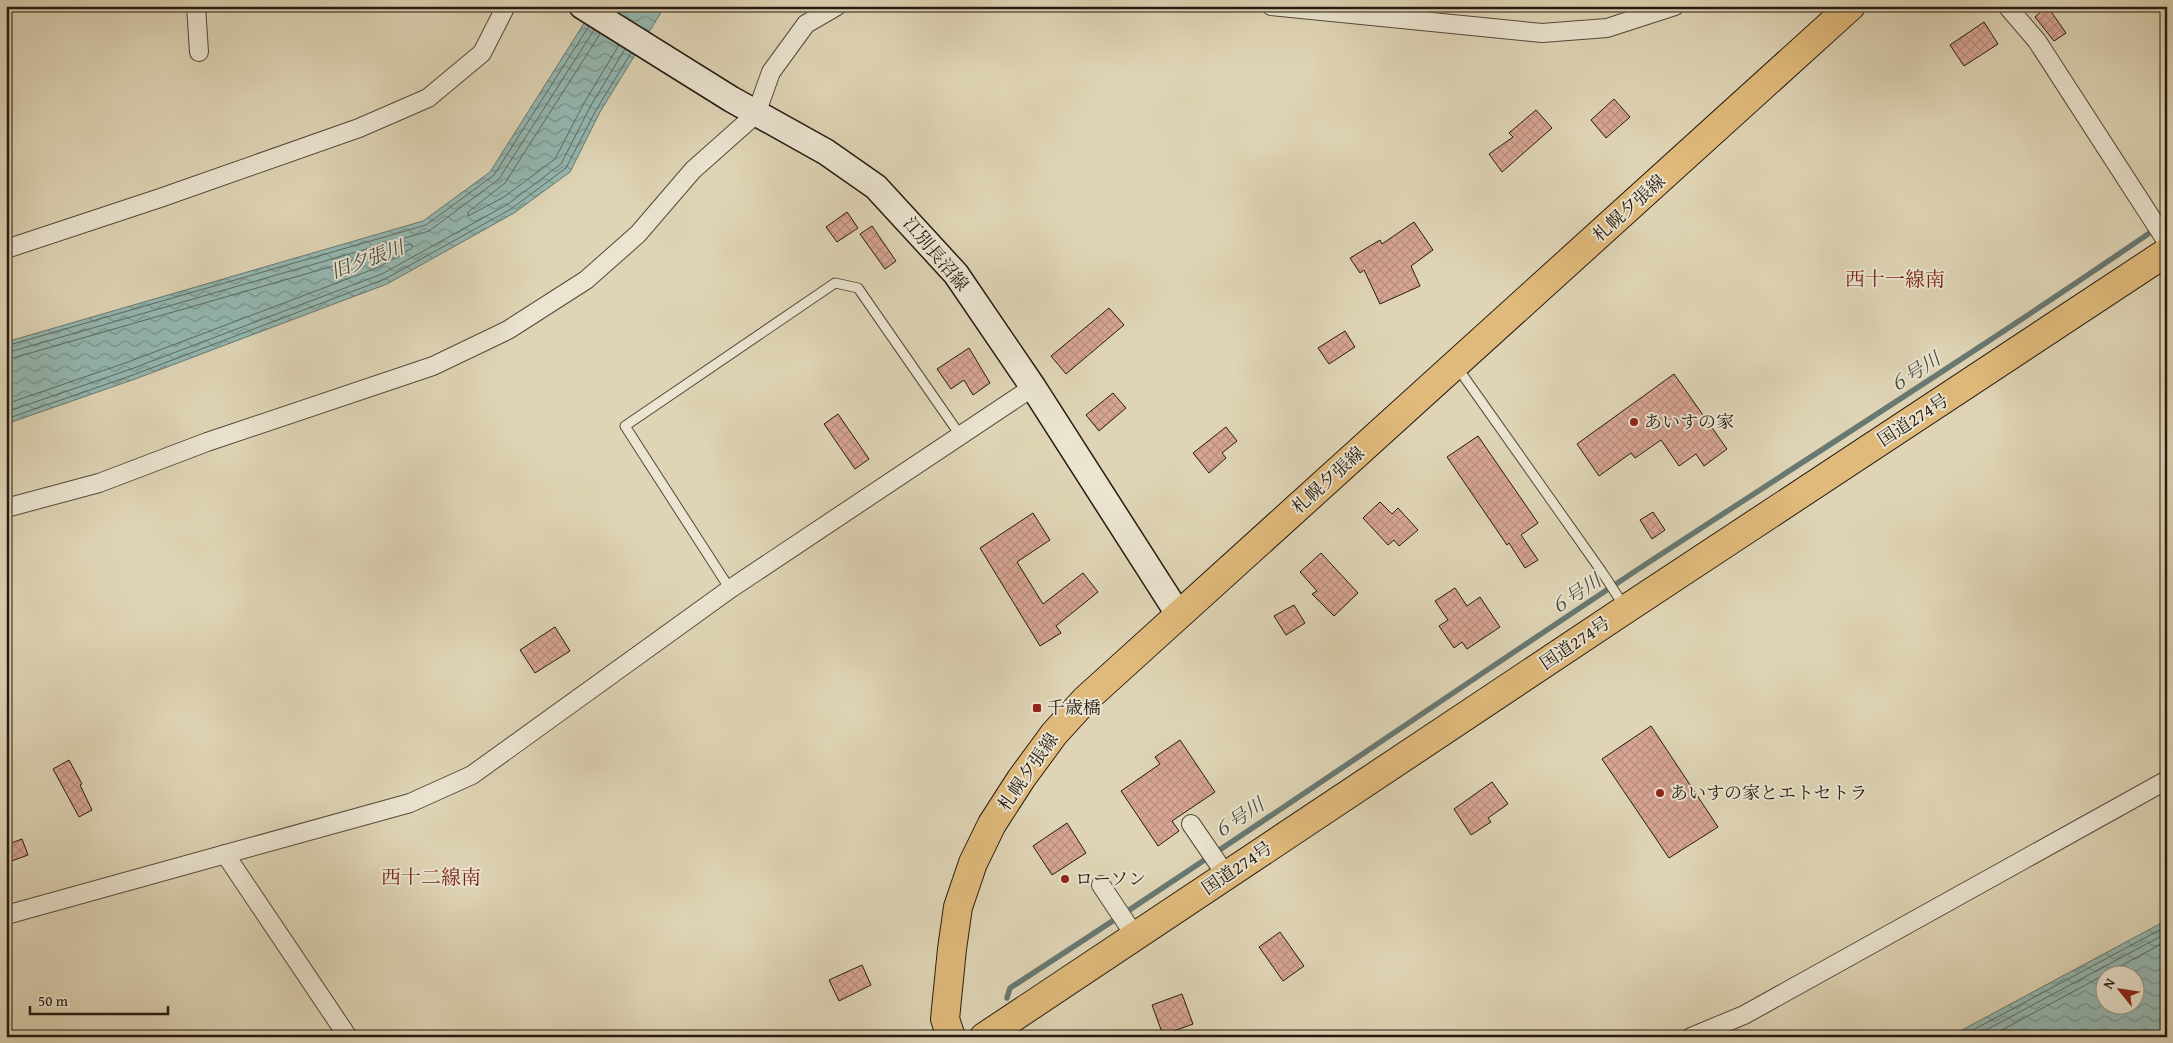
<svg xmlns="http://www.w3.org/2000/svg" width="2173" height="1043" font-family="'Gentium Book Plus','Noto Serif JP',serif">
<defs>
<pattern id="water-waves" width="16" height="10" patternUnits="userSpaceOnUse" patternTransform="scale(1.25)"><rect width="16" height="10" fill="#94b8b2"/><path d="M0 5q4-4 8 0t8 0" fill="none" stroke="#79958f"/></pattern>
<pattern id="building-cross-hatch" width="8" height="8" patternUnits="userSpaceOnUse" patternTransform="scale(1.25)"><rect width="8" height="8" fill="#d7a594"/><path d="M0 0l8 8M0 8l8-8" fill="none" stroke="#b88d7f"/></pattern>
</defs>
<rect width="100%" height="100%" fill="#dfd5b6"/>
<filter id="stains"><feTurbulence type="fractalNoise" baseFrequency=".004" numOctaves="4"/><feColorMatrix values="0 0 0 0 .2 0 0 0 0 .09 0 0 0 0 .02 0 0 0 .5 -.17"/></filter>
<radialGradient id="worn" r=".72"><stop offset=".6" stop-color="#630" stop-opacity="0"/><stop offset="1" stop-color="#630" stop-opacity=".3"/></radialGradient>
<g fill="url(#water-waves)" stroke="#687972" fill-rule="evenodd">
<polygon points="595,6 665,6 600,112 570,172 514,213 387,284 135,379 6,424 6,342 423,221 490,172"/>
<path d="M2167,920V1037H1949ZM2106,976H2136V1006H2106Z"/>
</g>
<g fill="none" stroke-linecap="round" stroke-linejoin="round">
<g stroke="#5c6962" stroke-width="1">
<polyline points="600,34 505,183 468,212 468,216 504,197 555,159 584,103 619,45"/>
<polyline points="6,346 426,225 494,175 589,26"/>
<polyline points="6,353 429,231 499,179 594,30"/>
<polyline points="6,360 410,244 413,246 412,248 379,267 128,362 6,404"/>
<polyline points="6,412 131,369 382,274 508,204 561,164 590,107 625,49"/>
<polyline points="6,419 133,375 385,279 511,209 566,168 596,110 631,53"/>
<polyline points="1960,1037 2167,926"/>
<polyline points="1973,1037 2167,933"/>
<polyline points="1989,1037 2167,941"/>
</g>
<path stroke="#687972" stroke-width="5.5" d="M1007,998L1010,988C1221,852 1427,709 1637,570C1814,454 1993,341 2167,221"/>
</g>
<g fill="url(#building-cross-hatch)" stroke="#251a11">
<polygon points="2047,6 2066,33 2054,41 2035,17"/>
<polygon points="1984,22 1998,44 1964,66 1950,45"/>
<polygon points="1614,99 1630,117 1606,138 1591,120"/>
<polygon points="1536,110 1552,128 1502,172 1489,154 1513,137 1509,133"/>
<polygon points="847,212 858,228 837,242 826,227"/>
<polygon points="1414,222 1433,250 1411,266 1420,286 1380,304 1364,270 1360,273 1350,258 1380,240 1382,244"/>
<polygon points="872,226 896,261 885,269 860,234"/>
<polygon points="1109,308 1124,325 1066,374 1051,356"/>
<polygon points="1345,331 1355,347 1329,364 1318,348"/>
<polygon points="969,348 990,383 973,395 964,380 951,389 937,369"/>
<polygon points="1674,374 1727,449 1704,466 1696,454 1679,466 1661,440 1635,458 1631,453 1599,476 1577,444"/>
<polygon points="1113,393 1126,408 1099,431 1086,415"/>
<polygon points="838,414 869,459 855,469 824,424"/>
<polygon points="1226,427 1237,441 1222,453 1226,458 1209,473 1193,453"/>
<polygon points="1478,436 1538,523 1521,535 1538,560 1525,568 1509,543 1507,545 1447,457"/>
<polygon points="1380,502 1392,514 1398,508 1418,530 1399,546 1394,540 1388,545 1363,518"/>
<polygon points="1653,512 1665,530 1652,539 1640,520"/>
<polygon points="1033,513 1050,540 1017,562 1043,604 1083,573 1098,592 1056,626 1061,633 1040,646 980,548"/>
<polygon points="1321,553 1358,593 1334,616 1312,594 1317,591 1300,572"/>
<polygon points="1455,588 1467,606 1480,597 1500,627 1467,649 1462,642 1454,648 1439,626 1448,620 1435,601"/>
<polygon points="1294,605 1305,623 1286,635 1274,616"/>
<polygon points="555,627 570,651 535,673 520,650"/>
<polygon points="1651,726 1718,827 1669,858 1602,759"/>
<polygon points="1180,740 1215,792 1172,821 1179,831 1158,846 1121,791 1160,764 1155,757"/>
<polygon points="69,760 82,784 80,785 92,810 79,817 53,769"/>
<polygon points="1492,782 1508,804 1488,818 1491,822 1471,835 1454,809"/>
<polygon points="1067,823 1086,853 1052,875 1033,846"/>
<polygon points="22,839 28,855 6,863 6,845"/>
<polygon points="1280,932 1304,966 1283,981 1259,947"/>
<polygon points="862,965 871,985 839,1001 829,980"/>
<polygon points="1182,994 1193,1024 1163,1035 1152,1005"/>
</g>
<g fill="none" stroke-linecap="round" stroke-linejoin="round">
<g stroke="#54493a" stroke-width="11">
<g id="service">
<polyline points="1457,367 1602,572 1624,606"/>
<polyline points="730,589 625,426 835,283 858,288 960,435"/>
</g>
</g>
<g stroke="#54493a" stroke-width="20">
<g id="minor">
<polyline points="196,6 199,52"/>
<polyline points="1271,6 1542,33 1607,28 1675,6"/>
<polyline points="2007,6 2037,41 2167,242"/>
<polyline points="6,249 160,198 359,128 428,98 482,53 506,6"/>
<polyline points="6,508 99,483 207,442 433,366 508,330 586,280 638,234 693,170 756,114 771,72 806,24 837,6"/>
<polyline points="1191,824 1226,875"/>
<polyline points="225,854 348,1037"/>
<polyline points="1101,885 1135,936"/>
<polyline points="6,915 410,803 472,775 730,589 1033,387"/>
<polyline points="1691,1037 1744,1015 2167,780"/>
</g>
</g>
<g stroke="#251a11" stroke-width="28">
<polyline id="secondary" points="582,6 731,99 826,152 876,187 956,274 1033,387 1179,615"/>
</g>
<g stroke="#251a11" stroke-width="30">
<polyline id="primary" points="951,1037 945,1019 952,949 958,907 973,863 992,824 1021,779 1054,734 1085,700 1851,6"/>
</g>
<g stroke="#251a11" stroke-width="30">
<polyline id="trunk" points="984,1037 1626,609 2167,252"/>
</g>
<use href="#service" stroke="#eae4d0" stroke-width="9"/>
<use href="#minor" stroke="#eae4d0" stroke-width="18"/>
<use href="#secondary" stroke="#eae4d0" stroke-width="25"/>
<use href="#primary" stroke="#e0ba7b" stroke-width="28"/>
<use href="#trunk" stroke="#e0ba7b" stroke-width="28"/>
</g>
<g fill="#8f2418" stroke="#eae4d0" stroke-width="2">
<circle cx="1634" cy="422" r="5"/>
<rect x="1032" y="703" width="10" height="10" rx="2.5"/>
<circle cx="1660" cy="793" r="5"/>
<circle cx="1065" cy="879" r="5"/>
</g>
<g text-anchor="middle" stroke-width="4" stroke-linejoin="round" paint-order="stroke">
<g font-size="18" fill="#251a11" stroke="#eae4d0">
<text transform="translate(1629 208) rotate(-42)" y="6">札幌夕張線</text>
<text transform="translate(936 254) rotate(50)" y="6">江別長沼線</text>
<text transform="translate(1913 420) rotate(-33)" y="6">国道274号</text>
<text transform="translate(1328 480) rotate(-42)" y="6">札幌夕張線</text>
<text transform="translate(1575 643) rotate(-34)" y="6">国道274号</text>
<text transform="translate(1028 772) rotate(-55)" y="6">札幌夕張線</text>
<text transform="translate(1237 868) rotate(-34)" y="6">国道274号</text>
</g>
<g font-size="18" fill="#251a11" stroke="#eae4d0" text-anchor="start">
<text x="1644" y="428">あいすの家</text>
<text x="1047" y="714">千歳橋</text>
<text x="1670" y="799">あいすの家とエトセトラ</text>
<text x="1075" y="885">ローソン</text>
</g>
<g font-size="19" font-style="italic" fill="#464941" stroke="#eae4d0">
<text transform="translate(367 259) rotate(-20)" y="7">旧夕張川</text>
<text transform="translate(1914 372) rotate(-33)" y="7">６号川</text>
<text transform="translate(1575 594) rotate(-34)" y="7">６号川</text>
<text transform="translate(1238 818) rotate(-34)" y="7">６号川</text>
</g>
<g font-size="20" fill="#7a1f14" stroke="#eae4d0">
<text x="1895" y="286">西十一線南</text>
<text x="431" y="884">西十二線南</text>
</g>
</g>
<rect width="2173" height="1043" fill="none" stroke="#dfd5b6" stroke-width="25"/>
<rect x="8" y="8" width="2158" height="1028" fill="none" stroke="#251a11" stroke-width="2.5"/>
<rect x="12" y="12" width="2148" height="1018" fill="none" stroke="#251a11"/>
<g transform="translate(2120 990) rotate(300)"><circle r="24" fill="#eae4d0" stroke="#9b9384"/>
<path d="M0-4L9 19L0 12L-9 19Z" fill="#8f2418"/>
<text y="-8" font-size="14" font-weight="bold" text-anchor="middle" fill="#251a11">N</text>
</g>
<path d="M30 1006v8h138v-8" fill="none" stroke="#251a11" stroke-width="2.5"/>
<text x="38" y="1006" font-size="15" fill="#251a11" stroke="#eae4d0" stroke-width="4" paint-order="stroke">50 m</text>
<rect width="100%" height="100%" filter="url(#stains)"/>
<rect width="100%" height="100%" fill="url(#worn)"/>
</svg>
